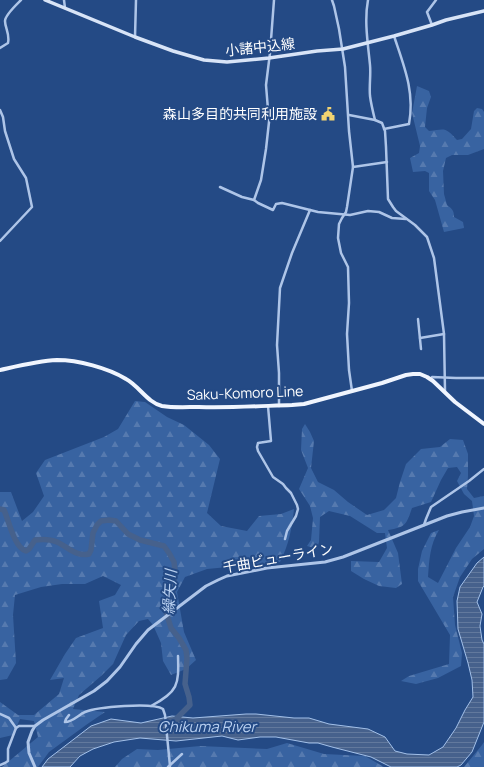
<svg xmlns="http://www.w3.org/2000/svg" width="484" height="767" font-family="Manrope,'Noto Sans JP',sans-serif">
<defs>
<pattern id="forest-firs" width="22" height="20" patternUnits="userSpaceOnUse"><rect width="22" height="20" fill="#3863a1"/><path d="M5 1l3.5 6h-7zM16 11l3.5 6h-7z" fill="#567aaf"/></pattern>
<pattern id="water-rules" width="6" height="5" patternUnits="userSpaceOnUse"><rect width="6" height="5" fill="#46618c"/><path d="M0 2.5h6" fill="none" stroke="#62799d"/></pattern>
</defs>
<rect width="100%" height="100%" fill="#244a85"/>
<g fill="url(#forest-firs)">
<path d="M417,86L429,91L431,97L427,108L425,127L429,131C446,129 445,127 457,140L462,139L471,129L474,111L477,108L482,109L484,112V149L468,155H452L446,158L443,171L444,194L447,205C452,209 454,210 454,217L463,222L464,228L444,232L435,200L429,191V173L425,171L413,172L410,158L419,153L420,146L412,113Z"/>
<path d="M135,401L145,402L167,417L184,425L209,445L220,459L207,513L221,526L247,531L259,516L281,514L294,509C292,527 289,545 280,562L207,569L185,577L177,592L184,632L196,660L186,669L171,675L163,661L161,643L153,625L148,619L139,621L126,635L113,664L101,676L79,695L73,709L105,712L86,725L49,752L38,767H2L38,737L34,721L20,719L13,735L0,738V702L18,715H34L59,694L64,678L50,680L65,654L76,638L103,628L99,601L115,595L121,585L103,576L85,584H62L41,587L15,595L13,615L16,663L7,679L0,680V492H11L22,521L33,512L44,496L36,473L45,460L104,437L118,429Z"/>
<path d="M305,424L310,432L314,441L311,468L318,482L334,490L348,502L367,515L384,510L396,498L400,482L406,464L421,449L440,447L450,439L463,440L468,454V476L467,489L474,498L484,496V549L472,559L460,577L453,597L455,625L462,653L461,666L438,678L416,684L401,681L409,676L449,664L450,635L418,581V569L422,551L431,533L439,530C430,544 429,561 428,577L438,583L456,548L470,527L474,516L472,501L464,494L457,481L461,473L457,467L448,468L441,480L431,502L412,508C406,525 406,527 388,530L398,553L402,584L396,588L379,586L364,579L351,571V561L379,562L387,548L385,533H377L350,516L329,511L320,517L319,542L317,549L307,546L311,540L313,518L310,506L299,489L308,468L301,450L302,429Z"/>
<polygon points="484,742 484,767 464,767 482,745"/>
<polygon points="287,743 324,754 365,756 384,767 115,767 122,759 137,749 158,750 200,746 267,749"/>
</g>
<polygon fill="url(#water-rules)" stroke="#a2c0e9" points="484,557 484,586 483,587 477,602 482,614 480,626 482,640 484,644 484,722 472,752 461,765 457,767 391,767 371,757 332,747 318,743 309,743 276,737 260,737 238,740 222,736 176,741 140,738 114,742 93,749 80,756 70,767 42,767 48,759 91,726 111,719 141,723 172,716 193,718 246,714 256,714 294,718 309,718 329,724 368,729 385,737 395,751 407,754 429,755 443,747 456,728 465,710 473,697 472,680 468,663 458,629 457,601 460,587 477,563"/>
<g fill="none" stroke-linecap="round" stroke-linejoin="round">
<path stroke="#46618c" stroke-width="5.5" d="M0,509L4,510C9,521 14,547 26,551L29,549L35,540C42,539 50,539 57,542C68,547 76,557 89,554L91,550L93,533L97,525L101,521L109,520L116,521L128,534L140,540L164,546L169,553L174,562L175,571L173,592L166,612L171,628L179,638L186,650L187,658L185,684L189,697L190,705L176,719L174,720"/>
<g stroke="#aec5e8" stroke-width="2.5">
<polyline points="64,0 65,8"/>
<polyline points="332,0 334,6 339,29 345,67 349,131 353,167 347,207 346,212 342,218 339,224 338,238 341,253 348,267 349,303 347,334 349,370 352,391"/>
<path d="M368,0C364,21 368,44 370,65C371,75 369,86 370,96C371,104 373,112 375,120"/>
<polyline points="432,25 427,12 436,0"/>
<polyline points="135,37 136,0"/>
<path d="M0,48L8,43C10,34 5,28 5,21C5,15 17,4 21,0"/>
<polyline points="0,110 3,117 5,131 14,159 26,178 32,207 0,241"/>
<polyline points="349,115 375,120 382,123 385,131 386,147 388,199 393,207 396,211 415,225 427,237 434,258 444,334 445,391"/>
<path d="M384,129L409,124C415,92 404,66 394,36"/>
<polyline points="353,167 387,162"/>
<polyline points="220,187 242,197 254,200 258,203 273,210 276,204 282,203 318,212 350,215 368,211 379,212 392,218 406,219"/>
<polyline points="254,200 261,180 266,149 269,122 266,85 270,53 274,0"/>
<polyline points="418,319 421,349"/>
<polyline points="420,338 444,334"/>
<polyline points="431,379 432,377 456,378 484,378"/>
<polyline points="268,406 271,441 258,443 257,447 258,451 273,477 283,484 286,488 291,493 297,505 298,509 296,516 287,531 285,539"/>
<polyline points="279,406 279,373 277,345 280,288 292,253 310,210"/>
<polyline points="424,525 426,519 431,507 469,481 484,469"/>
<path d="M151,706C178,692 179,685 178,656"/>
<polyline points="0,714 9,718 16,728"/>
<path d="M69,715L66,719L65,722C73,722 78,715 85,712C97,707 152,702 163,709L165,715L170,766"/>
<polyline points="16,728 19,726 35,726"/>
<polyline points="0,765 5,763 8,761 8,749 16,728"/>
<polyline points="168,767 182,754"/>
</g>
<polyline stroke="#aec5e8" stroke-width="3" points="35,767 29,753 28,742 32,731 35,726 43,720 94,691 107,681 120,667 136,644 148,630 206,586 218,580 227,576 267,568 325,562 343,557 447,516 462,512 484,508"/>
<polyline stroke="#d8e4f7" stroke-width="3.5" points="45,0 135,37 173,51 204,60 227,62 269,58 317,51 343,49 394,36 432,25 446,20 484,11"/>
<path stroke="#f0f5fe" stroke-width="4" d="M0,370C18,366 38,361 57,360C78,360 108,368 126,379C139,386 148,403 162,406C174,408 187,407 199,407C230,408 261,406 292,405L304,404L382,383L406,375L413,374H420L427,377L433,381L455,402L484,424"/>
</g>
<defs>
<g id="civic-bare" transform="scale(1.08)"><path d="M-.6-6.5H3V-4.5H.6V-3L4-1V1h2V6H-6V1h2V-1L-.6-3ZM-1.2 2.5V6h2.4V2.5Z" fill="#f2d371" stroke="#244a85" stroke-width="2.5" paint-order="stroke"/></g>
</defs>
<g fill-rule="evenodd">
<use href="#civic-bare" x="328" y="114"/>
</g>
<g text-anchor="middle" stroke-width="4" stroke-linejoin="round" paint-order="stroke">
<g font-size="14" fill="#fff" stroke="#244a85">
<text transform="translate(260 47) rotate(-6)" y="5">小諸中込線</text>
<text transform="translate(245 393) rotate(-2)" y="5">Saku-Komoro Line</text>
<text transform="translate(278 558) rotate(-10)" y="5">千曲ビューライン</text>
</g>
<g font-size="14" fill="#fff" stroke="#244a85" text-anchor="end">
<text x="317" y="119">森山多目的共同利用施設</text>
</g>
<g font-size="15" font-style="italic" fill="#b9d0f0" stroke="#244a85">
<text transform="translate(170 592) rotate(-87)" y="5">繰矢川</text>
<text x="207" y="732">Chikuma River</text>
</g>
</g>
</svg>
